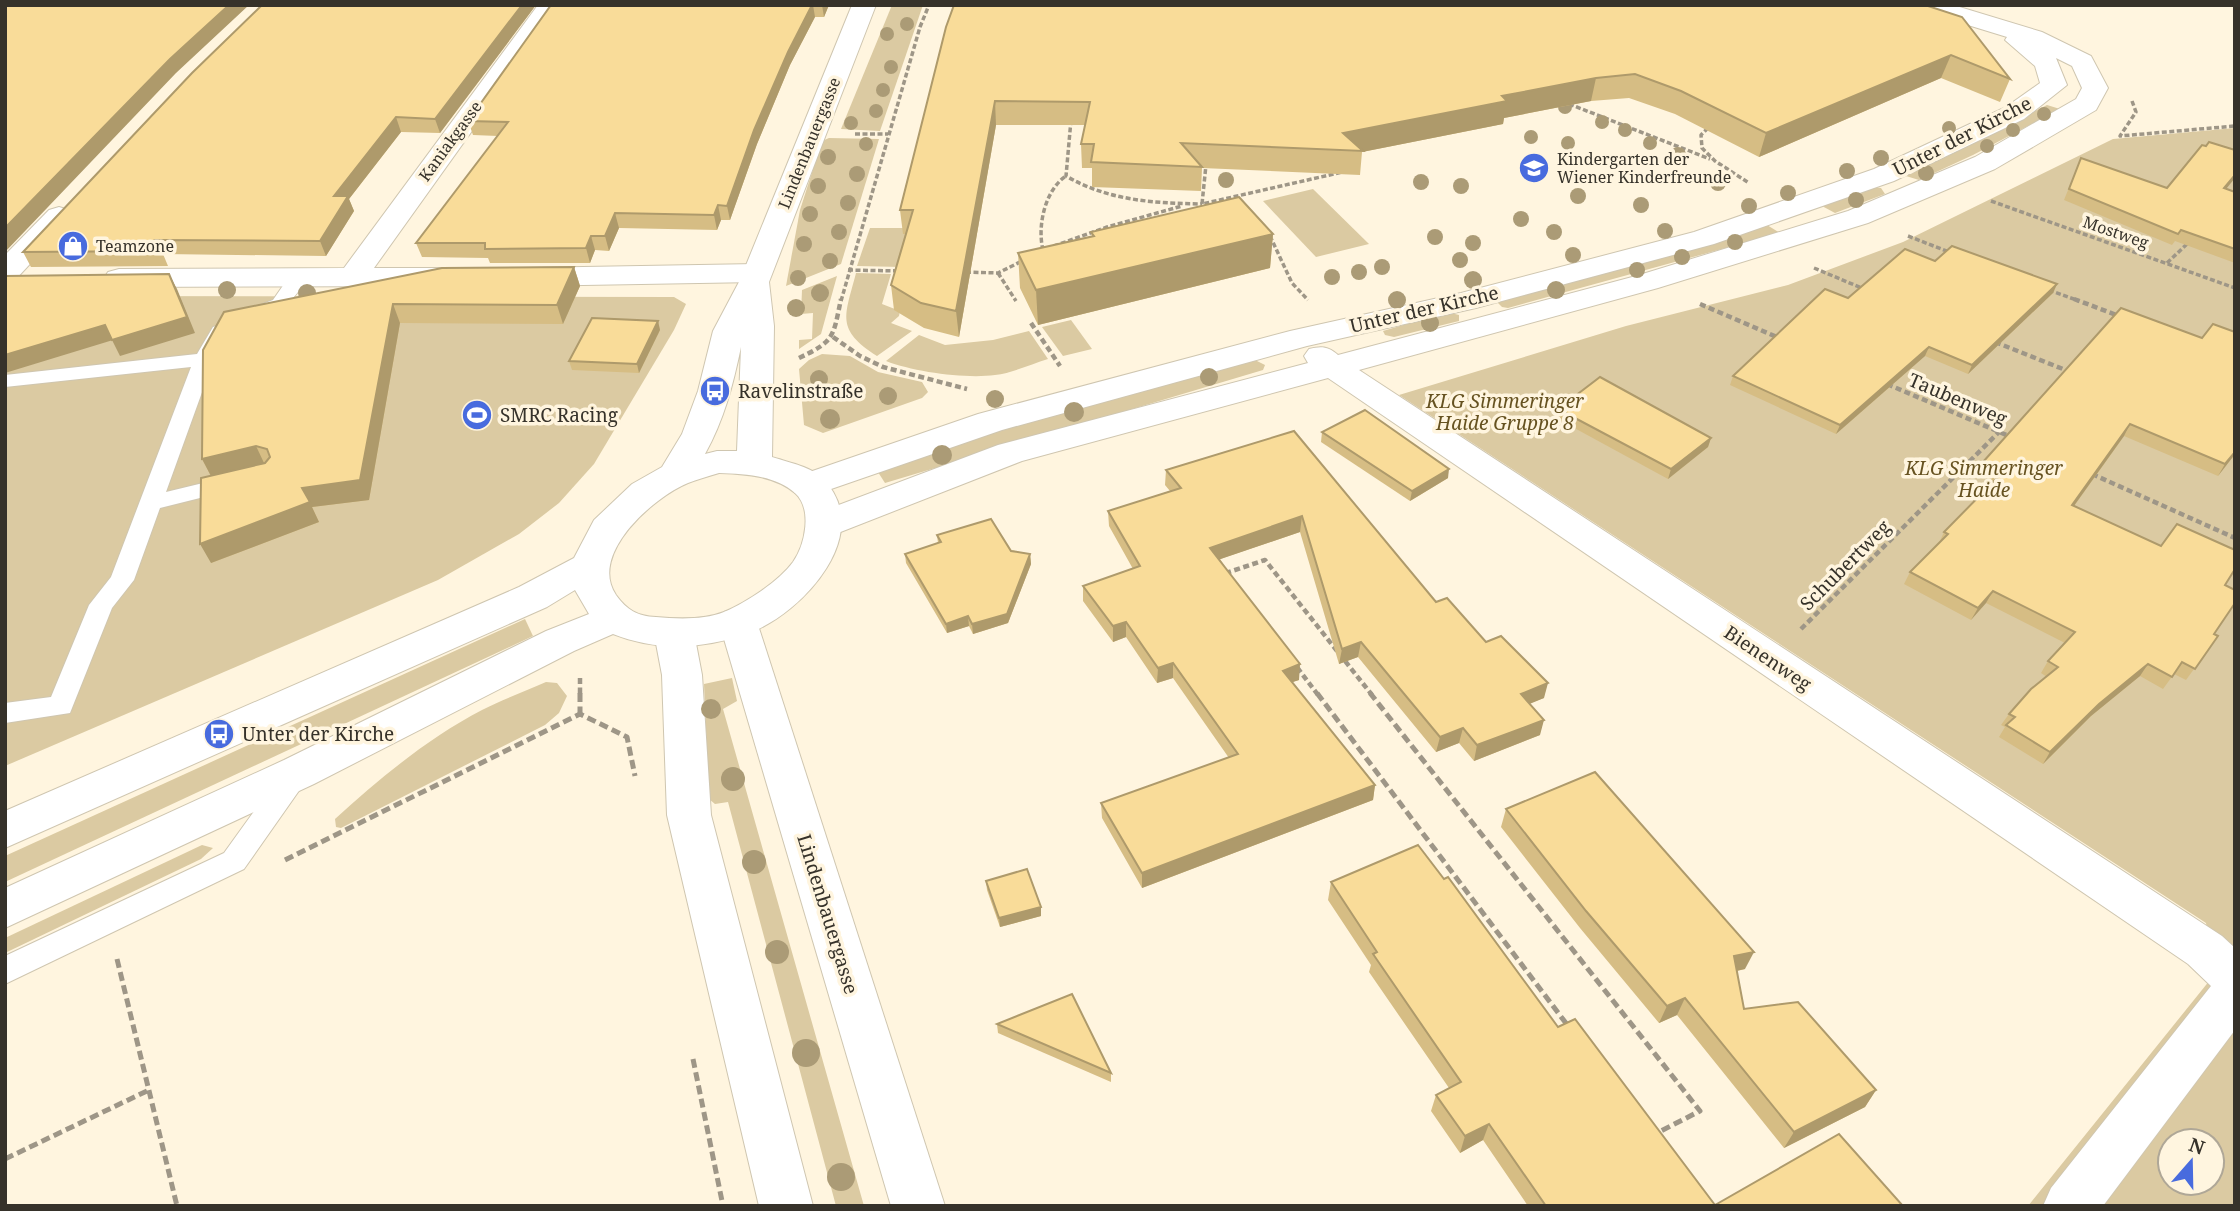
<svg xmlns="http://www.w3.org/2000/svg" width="2240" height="1211" font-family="'Noto Serif',serif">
<rect width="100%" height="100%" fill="#fff5df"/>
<g fill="#dbcaa2" fill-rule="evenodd">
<polygon points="892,5 923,5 880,131 841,129"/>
<polygon points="2047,105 2060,109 1973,155 1919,180 1906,176"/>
<path d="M2235,128V1206H2028L2214,975L2206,923L1399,395L1626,326L1788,285L1903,242L2113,139ZM2170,1141H2212V1183H2170Z"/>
<polygon points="829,138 879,139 841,264 786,286 800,210 822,141"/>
<polygon points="1870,187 1881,188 1885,194 1835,213 1822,206"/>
<polygon points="1313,189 1369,244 1316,257 1263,201"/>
<polygon points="1767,225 1780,233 1508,308 1502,307 1497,302"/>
<polygon points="870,228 904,228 908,234 902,267 857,266"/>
<path d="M856,273L891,274L882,304L900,311L899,316L891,323L912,331L877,356C835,329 845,316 856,273Z"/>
<polygon points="837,276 821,334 799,349 799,340 812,339 813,313 801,314 802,290"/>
<polygon points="64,296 674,297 686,304 674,330 594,464 559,503 519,534 438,580 5,766 5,316"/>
<polygon points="1447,312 1459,315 1459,321 1394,337 1385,335 1383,331"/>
<polygon points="1071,320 1092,349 1063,356 1042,327"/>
<path d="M1029,331L1048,359C1031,364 1013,373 995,375C966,379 914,372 886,361L919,335L945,345L993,340Z"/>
<polygon points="822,354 850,356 878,372 922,382 928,392 922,398 823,433 804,425 799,369 809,360"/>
<polygon points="1255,360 1265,365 1263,370 885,483 876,469 1014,421 1188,375"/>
<polygon points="525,619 533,636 5,882 5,856"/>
<polygon points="732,678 737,701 723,709 864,1206 836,1206 728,802 715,804 709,799 704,684"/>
<path d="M546,682L557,683L567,696L559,713L545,725L341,828L336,827L335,819C379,779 428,738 482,710C502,700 525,691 546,682Z"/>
<polygon points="202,845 213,848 201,859 5,953 5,938"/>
</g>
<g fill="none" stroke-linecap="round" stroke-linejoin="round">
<g stroke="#cfc6b0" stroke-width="2">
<g id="service">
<path d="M298,272L308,278C294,298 276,325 247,318L244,314L247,310L273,300L291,274Z"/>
<polygon points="220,325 227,327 230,331 214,359 166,492 232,476 240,478 243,483 240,488 160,508 134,580 112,608 70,713 5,723 5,703 51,697 89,605 111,577 191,367 5,387 5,375 197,354 213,327"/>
<polygon points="296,764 306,767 310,775 244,869 5,984 5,956 224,853 286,767"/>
</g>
</g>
<g stroke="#cfc6b0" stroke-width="2">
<g id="minor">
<polygon points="538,5 562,5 374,268 448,268 459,271 463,277 459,283 448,286 119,287 108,284 104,278 108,272 119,269 344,268"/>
<path d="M1915,5H1953L2042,32L2091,56L2108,88L2096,110L1995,169L1868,223L1658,288L1359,370L2222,936L2235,948V1030L2103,1206H2043L2051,1188L2211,986L2188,964L1328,378L1022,461L838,533L825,536L812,533L807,524L812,515L998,445L1308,363L1304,356L1309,349C1321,346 1328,346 1338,355L1636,276L1848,211L1975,157L2076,99L2082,88L2072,66L2056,58L2067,85L2024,119L1894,181L1714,244L1476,308L1307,346L1002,430L808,497L795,493L790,485L795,477L978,414L1290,331L1461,293L1694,232L1874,169L2006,107L2040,83L2035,66L2005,40L2007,37L1919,10Z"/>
<polygon points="59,207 69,210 73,216 69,222 16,279 5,282 5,255 49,210"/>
<polygon points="757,264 768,267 772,273 768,279 757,282 525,286 514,283 510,277 514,271 525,268"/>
</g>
</g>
<g stroke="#cfc6b0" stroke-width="2">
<g id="tertiary">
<polygon points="738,608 752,612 757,622 945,1206 891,1206 719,622 724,612"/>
<polygon points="674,619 688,623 694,633 702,675 711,815 813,1206 759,1206 667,815 662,675 654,633 660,623"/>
</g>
</g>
<g stroke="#cfc6b0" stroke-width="2">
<path id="secondary" d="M852,5H876L769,282L774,326L772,457C787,462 809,466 821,477C878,531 803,613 749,633C704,649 658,652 613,634L574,651L314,784L5,928V888L284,760L546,631L589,614L575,590L547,607L5,848V811L519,587L574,558L594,520L632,484L662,467L682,434L698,391L713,331L740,280ZM741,347L737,451H717L705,454C724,420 733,385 741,347ZM719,473C744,474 774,475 795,493C813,509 805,545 793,562C778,582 747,602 724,612C704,620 677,619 656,617C637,616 627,610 616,595C588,554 654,497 688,483C698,479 709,476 719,473Z"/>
</g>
<g stroke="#9e9687" stroke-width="3.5" stroke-dasharray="5 2.5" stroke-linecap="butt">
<polygon points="1216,67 1343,72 1347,171 1202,204"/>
<polyline points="2132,101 2136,112 2120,136 2235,126"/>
<polyline points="1569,104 1710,159"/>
<path d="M1071,120L1066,176C1109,201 1154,203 1202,204"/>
<polyline points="1708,128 1701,135 1702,148 1715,161 1749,183"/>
<polyline points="855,134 888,134"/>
<polyline points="1991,201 2235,288"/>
<polyline points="1270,236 1292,283 1308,300"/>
<polyline points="1908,236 1949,252"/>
<polyline points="1054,246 1107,227 1182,206"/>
<path d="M1043,250C1037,226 1045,190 1066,176"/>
<polyline points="2167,263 2188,243"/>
<polyline points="1814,268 1864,289"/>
<polyline points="848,270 900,271"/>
<polyline points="966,272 998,273 1024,260"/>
<polyline points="998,273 1016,301"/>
<polyline points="2049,290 2079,301"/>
<polyline points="841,301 920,27 929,5"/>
</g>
<g stroke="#9e9687" stroke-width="4.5" stroke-dasharray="6 3.5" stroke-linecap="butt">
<polyline points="2074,299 2119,316"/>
<polyline points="1700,304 1779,338"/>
<polyline points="1031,323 1060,366"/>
<polyline points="833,337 860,356 883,367 967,389"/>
<polyline points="1995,342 2068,371"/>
<path d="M799,358C835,341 833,337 841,299"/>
<polyline points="1887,384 2011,437"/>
<polyline points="2092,474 2235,538"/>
<polyline points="1801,629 1999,432"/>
<polyline points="580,678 580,695"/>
<polyline points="1318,695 1226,573 1265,560 1372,695"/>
</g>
<g stroke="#9e9687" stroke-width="5" stroke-dasharray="9 4.5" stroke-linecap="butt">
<polyline points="580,693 580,714"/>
<polyline points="1317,693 1651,1136 1700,1111 1370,693"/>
<polyline points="285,860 580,714 627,737 635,776"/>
<polyline points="117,959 177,1206"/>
<polyline points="693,1059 723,1206"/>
<polyline points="5,1159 149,1090"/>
</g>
<use href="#service" fill="#fff" fill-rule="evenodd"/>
<use href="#minor" fill="#fff" fill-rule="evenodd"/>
<use href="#tertiary" fill="#fff" fill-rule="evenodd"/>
<use href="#secondary" fill="#fff" fill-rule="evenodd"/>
</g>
<g fill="#ab9b76">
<circle cx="907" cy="24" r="7"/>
<circle cx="887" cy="34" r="7"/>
<circle cx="891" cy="67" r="7"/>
<circle cx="883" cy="90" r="7"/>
<circle cx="1565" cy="107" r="7"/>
<circle cx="876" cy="111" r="7"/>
<circle cx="2044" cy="114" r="7"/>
<circle cx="1602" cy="122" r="7"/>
<circle cx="851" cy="123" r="7"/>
<circle cx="1949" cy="128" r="7"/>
<circle cx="1625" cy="130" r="7"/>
<circle cx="2013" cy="130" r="7"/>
<circle cx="1531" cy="137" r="7"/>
<circle cx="1568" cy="143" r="7"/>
<circle cx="1650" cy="143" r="7"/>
<circle cx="866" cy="144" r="7"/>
<circle cx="1987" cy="146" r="7"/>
<circle cx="1678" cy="155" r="8"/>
<circle cx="828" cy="157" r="8"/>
<circle cx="1881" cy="158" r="8"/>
<circle cx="1847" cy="171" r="8"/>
<circle cx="1926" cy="173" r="8"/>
<circle cx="857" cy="174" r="8"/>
<circle cx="1226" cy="180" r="8"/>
<circle cx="1421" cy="182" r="8"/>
<circle cx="1718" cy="183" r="8"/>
<circle cx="818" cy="186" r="8"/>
<circle cx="1461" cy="186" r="8"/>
<circle cx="1788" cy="193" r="8"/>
<circle cx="1578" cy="196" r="8"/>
<circle cx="1856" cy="200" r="8"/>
<circle cx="848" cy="203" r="8"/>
<circle cx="1641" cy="205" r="8"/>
<circle cx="1749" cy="206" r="8"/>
<circle cx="810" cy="214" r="8"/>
<circle cx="1521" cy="219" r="8"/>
<circle cx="1665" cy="231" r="8"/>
<circle cx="839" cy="232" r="8"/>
<circle cx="1554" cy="232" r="8"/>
<circle cx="1435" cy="237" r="8"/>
<circle cx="1735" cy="242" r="8"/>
<circle cx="1473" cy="243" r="8"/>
<circle cx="804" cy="244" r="8"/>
<circle cx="1573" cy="255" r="8"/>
<circle cx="1682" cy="257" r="8"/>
<circle cx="1460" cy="260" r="8"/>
<circle cx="830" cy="261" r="8"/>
<circle cx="1382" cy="267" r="8"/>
<circle cx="1637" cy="270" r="8"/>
<circle cx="1359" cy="272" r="8"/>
<circle cx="1332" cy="277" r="8"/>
<circle cx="798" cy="278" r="8"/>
<circle cx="1473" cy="280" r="9"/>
<circle cx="227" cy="290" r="9"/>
<circle cx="1556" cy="290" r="9"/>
<circle cx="307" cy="293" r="9"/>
<circle cx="820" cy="293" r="9"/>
<circle cx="1397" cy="300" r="9"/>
<circle cx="796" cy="308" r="9"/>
<circle cx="1430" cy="323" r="9"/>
<circle cx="1209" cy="377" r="9"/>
<circle cx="819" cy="379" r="9"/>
<circle cx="888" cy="396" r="9"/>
<circle cx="995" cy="399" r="9"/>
<circle cx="1074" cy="412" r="10"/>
<circle cx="830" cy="419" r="10"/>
<circle cx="942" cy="455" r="10"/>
<circle cx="711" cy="709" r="10"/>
<circle cx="733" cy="779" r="12"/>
<circle cx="754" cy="862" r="12"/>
<circle cx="777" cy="952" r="12"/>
<circle cx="806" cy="1053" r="14"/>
<circle cx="841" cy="1177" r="14"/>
</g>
<g fill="#d6bd84">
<polygon points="262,5 536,5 440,133 401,132 349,199 354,211 326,256 163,254 168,266 31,267 23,252"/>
<polygon points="551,5 829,5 824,17 815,17 790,65 757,144 730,220 721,220 717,230 619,228 609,251 595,250 590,263 490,263 488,258 422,257 416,243 498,136 473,135 468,121"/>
<polygon points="1925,5 2010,79 2000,102 1941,78 1759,157 1675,114 1629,98 1591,101 1504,118 1503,124 1362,152 1360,175 1202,168 1201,191 1092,187 1092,168 1082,168 1081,144 1085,125 996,125 959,337 924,328 894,310 891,285 905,234 903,234 900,210 946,27"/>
<polygon points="2081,158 2167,188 2226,189 2235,192 2235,263 2175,241 2172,245 2064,200"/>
<polygon points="1091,232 1273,234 1270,268 1038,325 1020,288 1018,253 1092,236"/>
<polygon points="1935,261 2057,284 2053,293 1968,374 1925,356 1836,434 1730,385 1733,376 1848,298"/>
<polygon points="574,267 580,286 563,324 400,323 369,500 312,507 319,522 211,563 211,476 202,459 224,312"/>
<polygon points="658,321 660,330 639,373 572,370 569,361"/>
<polygon points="2235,332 2235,459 2232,458 2218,476 2124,436 2074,506 2225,585 2214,634 2218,636 2186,680 2174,674 2163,689 2140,676 2091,716 2043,764 1999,737 2005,727 2001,725 2009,714 2047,677 2041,673 2048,661 2065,643 1986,603 1971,620 1904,584 1910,572 1939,543 1944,532 1994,481 1977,473 1983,462 2202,338"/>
<polygon points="1558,409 1711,438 1708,447 1668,479 1556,418"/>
<polygon points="1294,431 1436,602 1486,642 1544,698 1530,703 1540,735 1474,761 1459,743 1436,752 1358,657 1339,664 1300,532 1220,559 1299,680 1292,682 1375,785 1373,800 1142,888 1102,818 1101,803 1229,758 1173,678 1157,683 1126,637 1113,642 1083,601 1083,586 1133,569 1109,526 1108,511 1170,491 1165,485 1166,470"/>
<polygon points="1322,432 1448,478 1410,501 1321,442"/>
<polygon points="937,535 1030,554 1031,564 1008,623 973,634 969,626 947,633 906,563 905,554 938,543"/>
<polygon points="1506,809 1745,969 1737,971 1744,1009 1876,1090 1865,1107 1784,1148 1677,1015 1659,1023 1580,928 1501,827"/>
<polygon points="986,881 1041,916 1000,927 987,890"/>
<polygon points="1331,882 1558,1027 1715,1205 1903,1206 1528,1206 1483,1140 1460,1153 1431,1111 1436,1095 1449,1088 1369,972 1371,965 1328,900"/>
<polygon points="997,1024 1111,1073 1111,1082 998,1033"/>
</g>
<g fill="#ae9a6b">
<polygon points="229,5 249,5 176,73 5,252 5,228 170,59"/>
<polygon points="522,5 536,5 440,133 435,119"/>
<polygon points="812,5 813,5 815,17 790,65 757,144 730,220 727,206 754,130 788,52"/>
<polygon points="822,5 829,5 824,17"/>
<polygon points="1951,55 1941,78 1759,157 1766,133"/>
<polygon points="1596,78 1591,101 1504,118 1503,124 1362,152 1363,151 1343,133 1502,96"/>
<polygon points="995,101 996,125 959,337 956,311"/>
<polygon points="396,117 401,132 349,199 354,211 326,256 320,241 334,196"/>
<polygon points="2235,175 2235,178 2218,199 2224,188"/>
<polygon points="718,205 721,220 717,230 714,215"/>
<polygon points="615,213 619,228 609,251 605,236"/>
<polygon points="1273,234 1270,268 1038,325 1036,290"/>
<polygon points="591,236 595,250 590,263 586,248"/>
<polygon points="574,267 580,286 563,324 557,305"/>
<polygon points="169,274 177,289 195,333 120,356 112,340"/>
<polygon points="2057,284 2053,293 1968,374 1972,365"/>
<polygon points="393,304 400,323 369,500 312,507 319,522 211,563 200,544 302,488"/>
<polygon points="658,321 660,330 639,373 637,364"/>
<polygon points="105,325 113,340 5,373 5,355"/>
<polygon points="1929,347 1925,356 1836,434 1840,425"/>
<polygon points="2130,424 2124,436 2066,517 2072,505"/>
<polygon points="1711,438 1708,447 1668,479 1671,469"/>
<polygon points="256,446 265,465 212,478 202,459"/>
<polygon points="2235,452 2232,458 2218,476 2225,464"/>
<polygon points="1449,469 1448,478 1410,501 1412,491"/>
<polygon points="1302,516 1300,532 1209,563 1210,548"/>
<polygon points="1030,554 1031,564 1008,623 973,634 972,624"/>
<polygon points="1993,591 1986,603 1971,620 1978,608"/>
<polygon points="968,616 969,626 947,633 946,624"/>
<polygon points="1126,622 1126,637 1113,642 1113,626"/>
<polygon points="1361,642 1358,657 1339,664 1342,649"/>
<polygon points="1173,663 1173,678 1157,683 1158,668"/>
<polygon points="1300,664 1299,680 1281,686 1283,671"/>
<polygon points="2148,664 2140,676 2091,716 2043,764 2050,752 2099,704"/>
<polygon points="1548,683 1544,698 1517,709 1521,694"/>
<polygon points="1544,720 1540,735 1474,761 1477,745"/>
<polygon points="1463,728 1459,743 1436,752 1440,737"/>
<polygon points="1375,785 1373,800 1142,888 1142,873"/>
<polygon points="1041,907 1041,916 1000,927 999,918"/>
<polygon points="1754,952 1745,969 1726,973 1734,956"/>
<polygon points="1685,998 1677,1015 1659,1023 1667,1006"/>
<polygon points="1876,1090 1865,1107 1784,1148 1794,1132"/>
<polygon points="1489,1124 1483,1140 1460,1153 1465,1136"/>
</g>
<g fill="#f9dc99" stroke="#ae9a6b" stroke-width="2">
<polygon points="5,5 229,5 170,59 5,228"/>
<polygon points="262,5 522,5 435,119 396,117 334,196 348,196 320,241 155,240 160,251 23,252 192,73"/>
<polygon points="551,5 812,5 788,52 754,130 727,206 718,205 714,215 615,213 605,236 591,236 586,248 485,249 485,243 416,243 508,122 468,121"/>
<polygon points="954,5 1925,5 1962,17 2010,79 1951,55 1766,133 1681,91 1635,74 1596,78 1502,96 1507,101 1343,133 1363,151 1181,143 1202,167 1091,162 1094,144 1081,144 1090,102 995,101 956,311 921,303 891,285 913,210 900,210 946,27"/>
<polygon points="2209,142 2235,150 2235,175 2224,188 2235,192 2235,249 2181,230 2178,234 2069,189 2081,158 2167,188 2202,145 2206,146"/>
<polygon points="1239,197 1273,234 1036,290 1018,253 1094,236 1091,232"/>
<polygon points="1952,246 2057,284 1972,365 1929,347 1840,425 1733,376 1825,289 1848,298 1905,249 1935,261"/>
<polygon points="574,267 557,305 393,304 360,480 302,488 310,502 200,544 201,478 265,463 270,457 267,449 256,446 202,459 203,350 224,312 442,268"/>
<polygon points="169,274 187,317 112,340 105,325 5,355 5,276"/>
<polygon points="2121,308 2202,338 2213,324 2235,332 2235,452 2225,464 2130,424 2072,505 2161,546 2177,524 2235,550 2235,569 2225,585 2235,590 2235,603 2214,634 2218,636 2195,669 2182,662 2172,677 2148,664 2099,704 2050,752 2006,725 2015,717 2009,714 2031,689 2058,667 2048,661 2075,632 1993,591 1978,608 1910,572 1948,534 1944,532 2004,471 1983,462"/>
<polygon points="592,318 658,321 637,364 569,361"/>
<polygon points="1600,377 1711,438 1671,469 1558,409"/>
<polygon points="1365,410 1449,469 1412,491 1322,432"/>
<polygon points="1294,431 1436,602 1447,598 1486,642 1501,636 1548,683 1521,694 1544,720 1477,745 1463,728 1440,737 1361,642 1342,649 1302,516 1210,548 1300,664 1283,671 1375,785 1142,873 1101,803 1238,754 1173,663 1158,668 1126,622 1113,626 1083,586 1140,566 1108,511 1181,488 1166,470"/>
<polygon points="991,519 1011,551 1030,554 1007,614 972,624 968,616 946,624 905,554 941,542 937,535"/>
<polygon points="1595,772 1754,952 1734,956 1744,1009 1798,1002 1876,1090 1794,1132 1685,998 1667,1006 1586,911 1506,809"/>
<polygon points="1418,845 1444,879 1448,877 1558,1027 1575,1019 1715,1205 1839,1134 1903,1206 1546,1206 1489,1124 1465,1136 1436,1095 1461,1082 1373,954 1377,952 1331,882"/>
<polygon points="1027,869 1041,907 999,918 986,881"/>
<polygon points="1072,994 1111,1073 997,1024"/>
</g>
<defs>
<g id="school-disc" transform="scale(1.575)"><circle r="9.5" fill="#486bde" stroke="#fff5df"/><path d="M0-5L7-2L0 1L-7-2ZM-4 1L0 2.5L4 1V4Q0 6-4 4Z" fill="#fff"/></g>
<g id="shop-disc" transform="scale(1.575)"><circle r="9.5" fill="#486bde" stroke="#fff5df"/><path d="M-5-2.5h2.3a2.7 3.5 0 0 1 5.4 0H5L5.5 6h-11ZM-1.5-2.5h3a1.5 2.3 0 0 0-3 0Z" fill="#fff"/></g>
<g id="bus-disc" transform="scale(1.575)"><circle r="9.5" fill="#486bde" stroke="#fff5df"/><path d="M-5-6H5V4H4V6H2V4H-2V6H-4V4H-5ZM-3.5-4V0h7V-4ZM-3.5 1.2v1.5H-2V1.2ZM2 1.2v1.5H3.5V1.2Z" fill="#fff"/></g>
<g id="stadium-disc" transform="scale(1.575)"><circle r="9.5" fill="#486bde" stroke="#fff5df"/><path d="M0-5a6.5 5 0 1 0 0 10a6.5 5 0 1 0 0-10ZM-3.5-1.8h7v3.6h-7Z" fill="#fff"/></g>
</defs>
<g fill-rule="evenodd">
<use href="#school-disc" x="1534" y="168"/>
<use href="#shop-disc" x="73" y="246"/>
<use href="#bus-disc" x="715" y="391"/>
<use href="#stadium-disc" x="477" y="415"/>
<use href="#bus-disc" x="219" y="734"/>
</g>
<g text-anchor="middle" stroke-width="7" stroke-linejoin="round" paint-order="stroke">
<g font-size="16" fill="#36322a" stroke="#fff5df">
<text transform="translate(450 141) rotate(-54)" y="6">Kaniakgasse</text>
<text transform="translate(809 143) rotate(-68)" y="6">Lindenbauergasse</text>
<text transform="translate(2116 232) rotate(19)" y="6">Mostweg</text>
</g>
<g font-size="16" fill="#36322a" stroke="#fff5df" text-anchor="start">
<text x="1557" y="165">Kindergarten der<tspan x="1557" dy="18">Wiener Kinderfreunde</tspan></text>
<text x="96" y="252">Teamzone</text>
</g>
<g font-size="19" fill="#36322a" stroke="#fff5df">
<text transform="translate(1962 136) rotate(-27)" y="7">Unter der Kirche</text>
<text transform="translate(1424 309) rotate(-13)" y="7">Unter der Kirche</text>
<text transform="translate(1958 399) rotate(23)" y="7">Taubenweg</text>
<text transform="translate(1845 565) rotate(-45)" y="7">Schubertweg</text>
<text transform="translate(1768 658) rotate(34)" y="7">Bienenweg</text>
<text transform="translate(828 914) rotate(73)" y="7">Lindenbauergasse</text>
</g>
<g font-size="19" fill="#36322a" stroke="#fff5df" text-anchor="start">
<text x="738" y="398">Ravelinstraße</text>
<text x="500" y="422">SMRC Racing</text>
<text x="242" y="741">Unter der Kirche</text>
</g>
<g font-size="19" font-style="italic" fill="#665220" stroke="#fff5df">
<text x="1505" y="408">KLG Simmeringer<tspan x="1505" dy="22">Haide Gruppe 8</tspan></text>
<text x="1984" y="475">KLG Simmeringer<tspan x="1984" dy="22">Haide</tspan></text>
</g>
</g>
<rect width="2240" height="1211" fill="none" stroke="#36322a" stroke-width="14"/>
<g transform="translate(2191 1162) rotate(20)"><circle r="33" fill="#fff5df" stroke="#afa797" stroke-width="2"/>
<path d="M0-5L12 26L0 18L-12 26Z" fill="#486bde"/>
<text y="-10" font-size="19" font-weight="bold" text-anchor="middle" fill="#36322a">N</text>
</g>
</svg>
